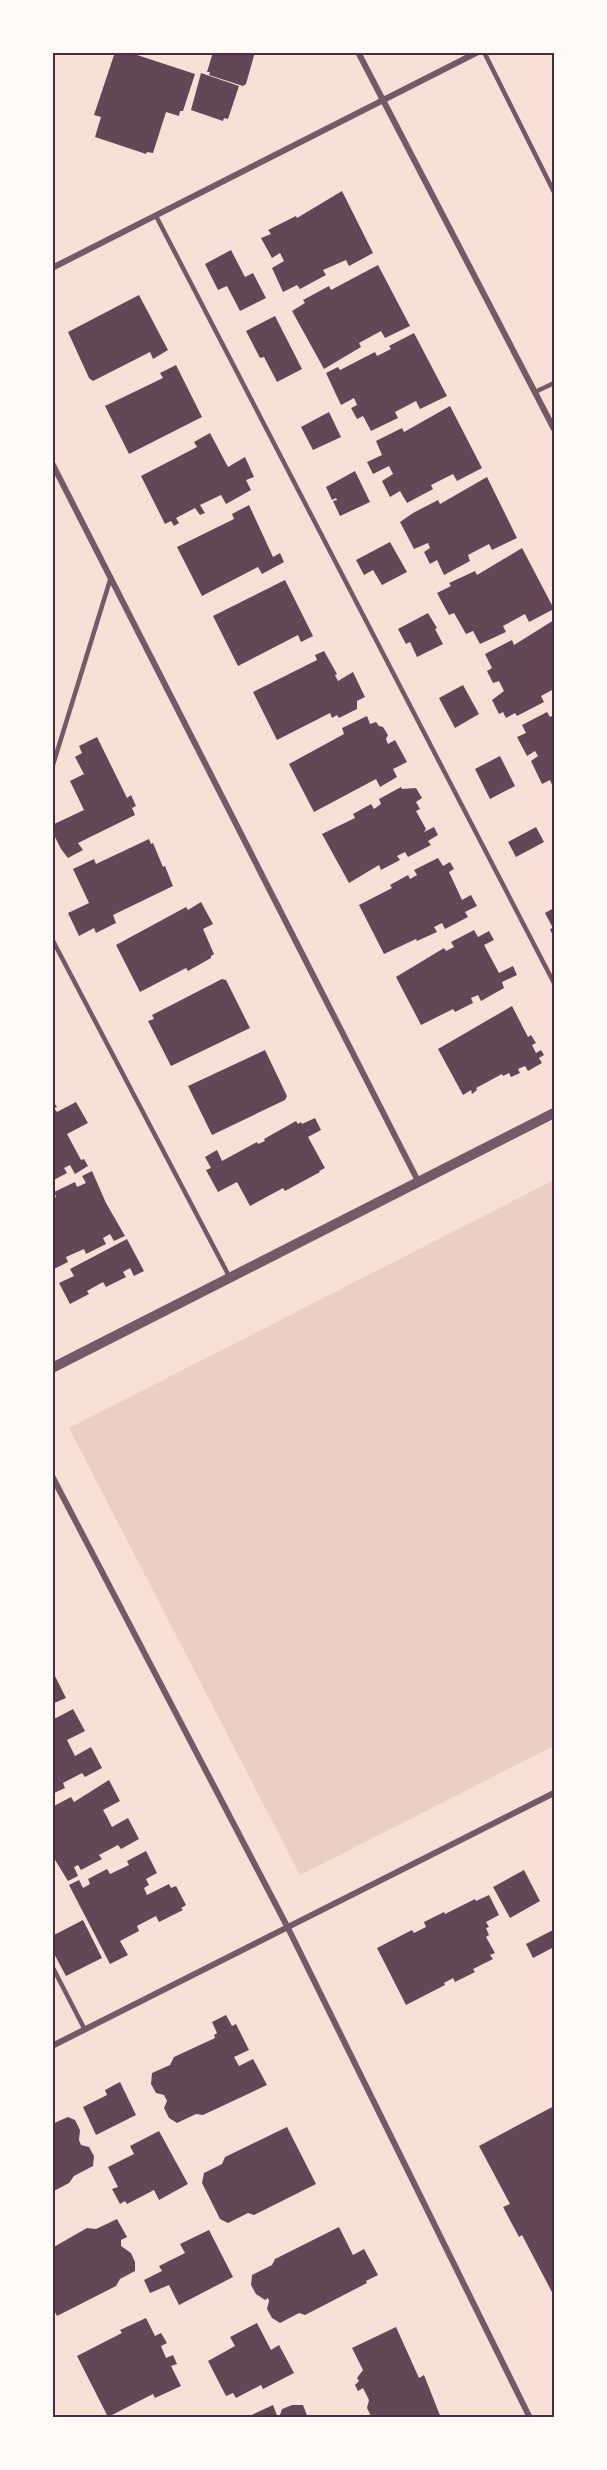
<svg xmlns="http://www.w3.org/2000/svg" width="607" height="2470" font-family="'Titillium Web',sans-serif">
<rect width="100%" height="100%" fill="#f7e1d7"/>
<polygon fill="#ebcfc5" points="554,1180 554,1746 300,1875 69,1428"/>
<g fill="#644757">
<polygon points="115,52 128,52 195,74 183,111 180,111 179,116 166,112 153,153 147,152 146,154 95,137 101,117 94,115"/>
<polygon points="213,52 255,52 246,84 243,86 209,75 210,72 207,72"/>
<polygon points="201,73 239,86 228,119 224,118 223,121 191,110"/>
<polygon points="342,191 373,253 349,266 346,260 323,270 326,275 300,289 297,285 283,292 272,268 284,261 280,253 272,258 261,238 271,234 268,230 296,216 297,218"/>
<polygon points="231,250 245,277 253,273 266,298 240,311 227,286 218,290 205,264"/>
<polygon points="378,265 410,326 385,338 381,331 359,343 361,347 324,369 292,311 305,303 303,300 329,286 331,290"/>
<polygon points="139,295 168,350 153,359 150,352 93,381 89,378 68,332"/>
<polygon points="275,316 302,369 277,382 264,357 260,358 246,331"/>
<polygon points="414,333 447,396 420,409 416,401 395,412 398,418 371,431 363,416 357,419 351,408 357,405 354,398 341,405 326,373 338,367 340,370 375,352 377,356 391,349 389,346"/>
<polygon points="176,365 202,417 129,454 105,406 163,378 160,373"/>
<polygon points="450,406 482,468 457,481 453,474 431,485 433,489 407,503 400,491 390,497 382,481 393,474 389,466 373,474 367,462 382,455 376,441 402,428 404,432"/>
<polygon points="329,412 341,437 313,450 301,427"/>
<polygon points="210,433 228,467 245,457 254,477 246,480 251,490 226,504 221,495 200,505 205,513 200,515 195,508 176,518 179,523 174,526 171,521 165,524 141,476 197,447 194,442"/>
<polygon points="355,471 370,502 340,516 333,501 337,500 336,498 332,500 326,487"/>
<polygon points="487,477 517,538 492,550 489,544 468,555 470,561 444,575 437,560 430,564 424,552 430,548 428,543 414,549 400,522 413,513 438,500 440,504"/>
<polygon points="249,505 273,557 280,553 284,562 262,574 258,567 202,596 177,547 234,519 232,514"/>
<polygon points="390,542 407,572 382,585 373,570 364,575 356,560"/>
<polygon points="522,548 554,609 529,622 525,614 503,626 506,632 480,644 473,631 466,634 454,613 449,615 437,593 451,586 449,583 475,571 477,575"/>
<polygon points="285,580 313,636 301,642 298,635 238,666 213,616"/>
<polygon points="428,613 437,628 435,629 443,644 417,657 410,642 406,644 398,629"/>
<polygon points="554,620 554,689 541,696 544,702 517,716 515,713 506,718 503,712 499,714 492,700 504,691 499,681 493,683 487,671 492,668 485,654 512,640 514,645"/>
<polygon points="324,651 337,674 335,675 338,681 353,672 365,697 357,701 357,709 339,718 337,715 332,718 330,713 277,740 253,692 317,660 315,655"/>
<polygon points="463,685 479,714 455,728 439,698"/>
<polygon points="547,712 550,717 554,715 554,789 550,780 542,784 531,761 538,756 535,751 527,756 517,737 526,733 522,725"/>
<polygon points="367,716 370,724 376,722 379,726 383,727 388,735 386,739 388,744 395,740 407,762 393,769 397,777 380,787 376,779 314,812 289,764 344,734 342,728"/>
<polygon points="97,737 127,798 131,795 136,806 132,808 135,815 78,843 83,850 68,858 61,849 52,831 52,825 84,810 70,781 84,774 75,757 82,753 79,746"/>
<polygon points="500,756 515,786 490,799 475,769"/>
<polygon points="401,787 402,789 416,788 422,798 416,802 420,809 416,811 426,829 424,832 434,827 438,835 428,841 431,845 408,857 405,852 397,856 400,860 381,870 379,865 349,883 322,834 355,818 353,814 371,804 374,809 381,804 379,799"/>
<polygon points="536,827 544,842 516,857 508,842"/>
<polygon points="149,839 151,844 153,843 163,867 165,866 173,886 113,915 116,923 96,933 94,928 79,936 68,913 89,903 73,869 94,859 96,864"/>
<polygon points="438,858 443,866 450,862 454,869 449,872 462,900 471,895 477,906 465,912 468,917 445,929 442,923 434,927 437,932 417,941 416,939 384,954 359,905 392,888 390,885 408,875 410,879 417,875 414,870"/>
<polygon points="201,902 213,924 203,929 214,954 211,956 211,958 188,971 186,968 140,992 116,945 186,907 188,910"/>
<polygon points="554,908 554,938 550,929 553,928 545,913"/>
<polygon points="474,930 478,937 489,931 494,940 484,945 499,973 513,966 517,975 502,982 504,988 481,1001 478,995 471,998 473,1003 455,1012 453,1009 421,1025 396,977 444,948 446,951 454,947 451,942"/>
<polygon points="222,979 226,980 250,1028 171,1066 148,1021 154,1019 152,1015"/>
<polygon points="512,1006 528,1037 531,1035 536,1043 532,1045 536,1053 541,1050 544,1055 539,1058 542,1063 528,1071 525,1066 518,1069 520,1073 511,1077 509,1073 503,1076 502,1074 476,1088 477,1090 472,1094 471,1090 463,1095 438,1049"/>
<polygon points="265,1050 287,1096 285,1100 212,1135 188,1086"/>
<polygon points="52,1100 57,1107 54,1108 57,1112 76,1102 88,1123 67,1134 81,1160 84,1159 88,1166 75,1174 70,1165 64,1168 67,1173 52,1181"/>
<polygon points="315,1118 321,1130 308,1137 325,1168 319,1171 320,1172 285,1191 283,1188 250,1206 237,1182 218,1192 206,1170 211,1168 205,1157 217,1150 222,1161 257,1142 258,1144 265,1141 264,1139 296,1121 298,1124 301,1122 302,1124"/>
<polygon points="92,1171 106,1203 125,1236 114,1241 110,1234 103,1238 106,1244 86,1254 84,1249 66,1257 68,1262 52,1270 52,1244 54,1243 52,1199 56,1197 54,1192 75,1182 77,1187 86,1183 82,1176"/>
<polygon points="127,1239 144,1271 134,1276 130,1268 123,1272 126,1277 106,1287 103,1282 87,1291 89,1294 70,1304 59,1283 74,1276 70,1269"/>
<polygon points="55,1676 66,1698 52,1704 52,1678"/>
<polygon points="73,1709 85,1731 67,1740 75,1756 91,1747 102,1768 85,1777 82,1773 63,1783 65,1788 52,1794 52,1723 55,1722 54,1719"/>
<polygon points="109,1780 120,1801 103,1810 107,1817 112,1827 128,1818 139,1839 121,1849 118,1845 99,1855 102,1859 81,1870 78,1865 74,1867 78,1876 68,1881 52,1855 52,1807 71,1797 74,1802"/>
<polygon points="146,1851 157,1873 146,1879 149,1885 144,1888 147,1895 169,1884 171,1888 176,1886 186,1905 181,1908 183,1910 159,1922 156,1916 137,1926 139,1931 120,1941 128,1955 110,1964 69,1885 79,1880 83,1888 90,1884 88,1879 107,1869 110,1874 129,1865 127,1861"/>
<polygon points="524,1870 540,1901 510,1918 493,1887"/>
<polygon points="489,1895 499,1915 486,1922 489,1927 486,1928 489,1935 486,1937 495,1953 490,1955 493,1959 473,1969 475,1972 455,1982 453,1978 444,1983 445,1985 406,2005 377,1948 412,1930 414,1933 426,1927 424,1922 444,1912 445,1914 475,1899 476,1901"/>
<polygon points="83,1920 102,1958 66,1976 52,1950 52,1936"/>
<polygon points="553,1930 554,1947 533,1958 526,1944"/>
<polygon points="226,2015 232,2026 236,2024 249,2050 234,2057 239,2066 253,2059 267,2085 203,2115 196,2114 177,2123 169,2118 164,2108 167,2101 164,2095 156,2093 151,2084 152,2073 170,2065 174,2057 215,2038 214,2035 217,2033 212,2022"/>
<polygon points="120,2082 136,2115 96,2135 83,2107 107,2095 105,2090"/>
<polygon points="554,2106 554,2296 522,2235 519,2237 503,2207 510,2204 479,2146"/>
<polygon points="68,2117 75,2120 80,2130 79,2140 81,2145 89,2147 94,2156 93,2166 74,2176 69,2183 52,2192 52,2124"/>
<polygon points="287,2127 316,2184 254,2215 248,2213 228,2223 220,2219 202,2183 204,2173 222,2164 225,2157"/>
<polygon points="159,2131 188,2184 159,2200 154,2190 127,2204 125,2201 120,2204 112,2189 118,2187 108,2167 134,2154 130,2146"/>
<polygon points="117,2219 127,2237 121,2240 121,2246 131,2253 135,2262 135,2271 120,2279 116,2286 57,2316 52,2306 52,2248 87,2228 96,2229"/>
<polygon points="339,2227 353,2255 364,2249 378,2275 366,2281 367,2283 305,2315 299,2313 280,2323 272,2318 267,2309 269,2301 268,2298 265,2300 256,2294 251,2285 252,2275 272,2265 275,2259"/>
<polygon points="209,2230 233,2277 179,2305 169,2285 150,2293 144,2280 162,2271 159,2266 185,2253 180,2244"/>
<polygon points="146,2318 155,2336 161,2333 167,2343 161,2346 166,2358 173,2355 177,2364 171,2366 181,2386 155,2398 153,2394 108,2417 77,2356 122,2333 120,2330"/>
<polygon points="257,2323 271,2350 279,2345 294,2373 263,2389 261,2385 236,2398 233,2393 226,2396 208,2361 235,2346 230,2337"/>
<polygon points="396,2327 419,2378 424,2375 441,2418 372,2418 367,2408 369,2400 363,2388 358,2391 355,2385 359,2381 357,2378 363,2370 352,2348"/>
<polygon points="273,2405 278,2418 245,2418"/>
<polygon points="292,2405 303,2405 308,2418 279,2418 282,2409"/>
</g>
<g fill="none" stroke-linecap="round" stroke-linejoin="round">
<g stroke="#755966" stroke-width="4.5">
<polyline points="484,52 554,192"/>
<polyline points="156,216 554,983"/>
<polyline points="535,392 554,383"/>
<polyline points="52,768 111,577"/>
<polyline points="52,939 229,1276"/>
<polyline points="52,1966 85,2030"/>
</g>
<g stroke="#755966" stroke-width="6">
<polyline points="358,52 554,429"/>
<polyline points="52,268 478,52"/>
<polyline points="52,463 418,1181"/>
<polyline points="52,1476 288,1928 530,2418"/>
<polyline points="52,2046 554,1793"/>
</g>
<polyline stroke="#755966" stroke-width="10" points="52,1368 554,1113"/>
</g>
<rect width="607" height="2470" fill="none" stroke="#fffaf5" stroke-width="108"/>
<rect x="54" y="54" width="499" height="2362" fill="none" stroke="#4a2c40" stroke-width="2"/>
</svg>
